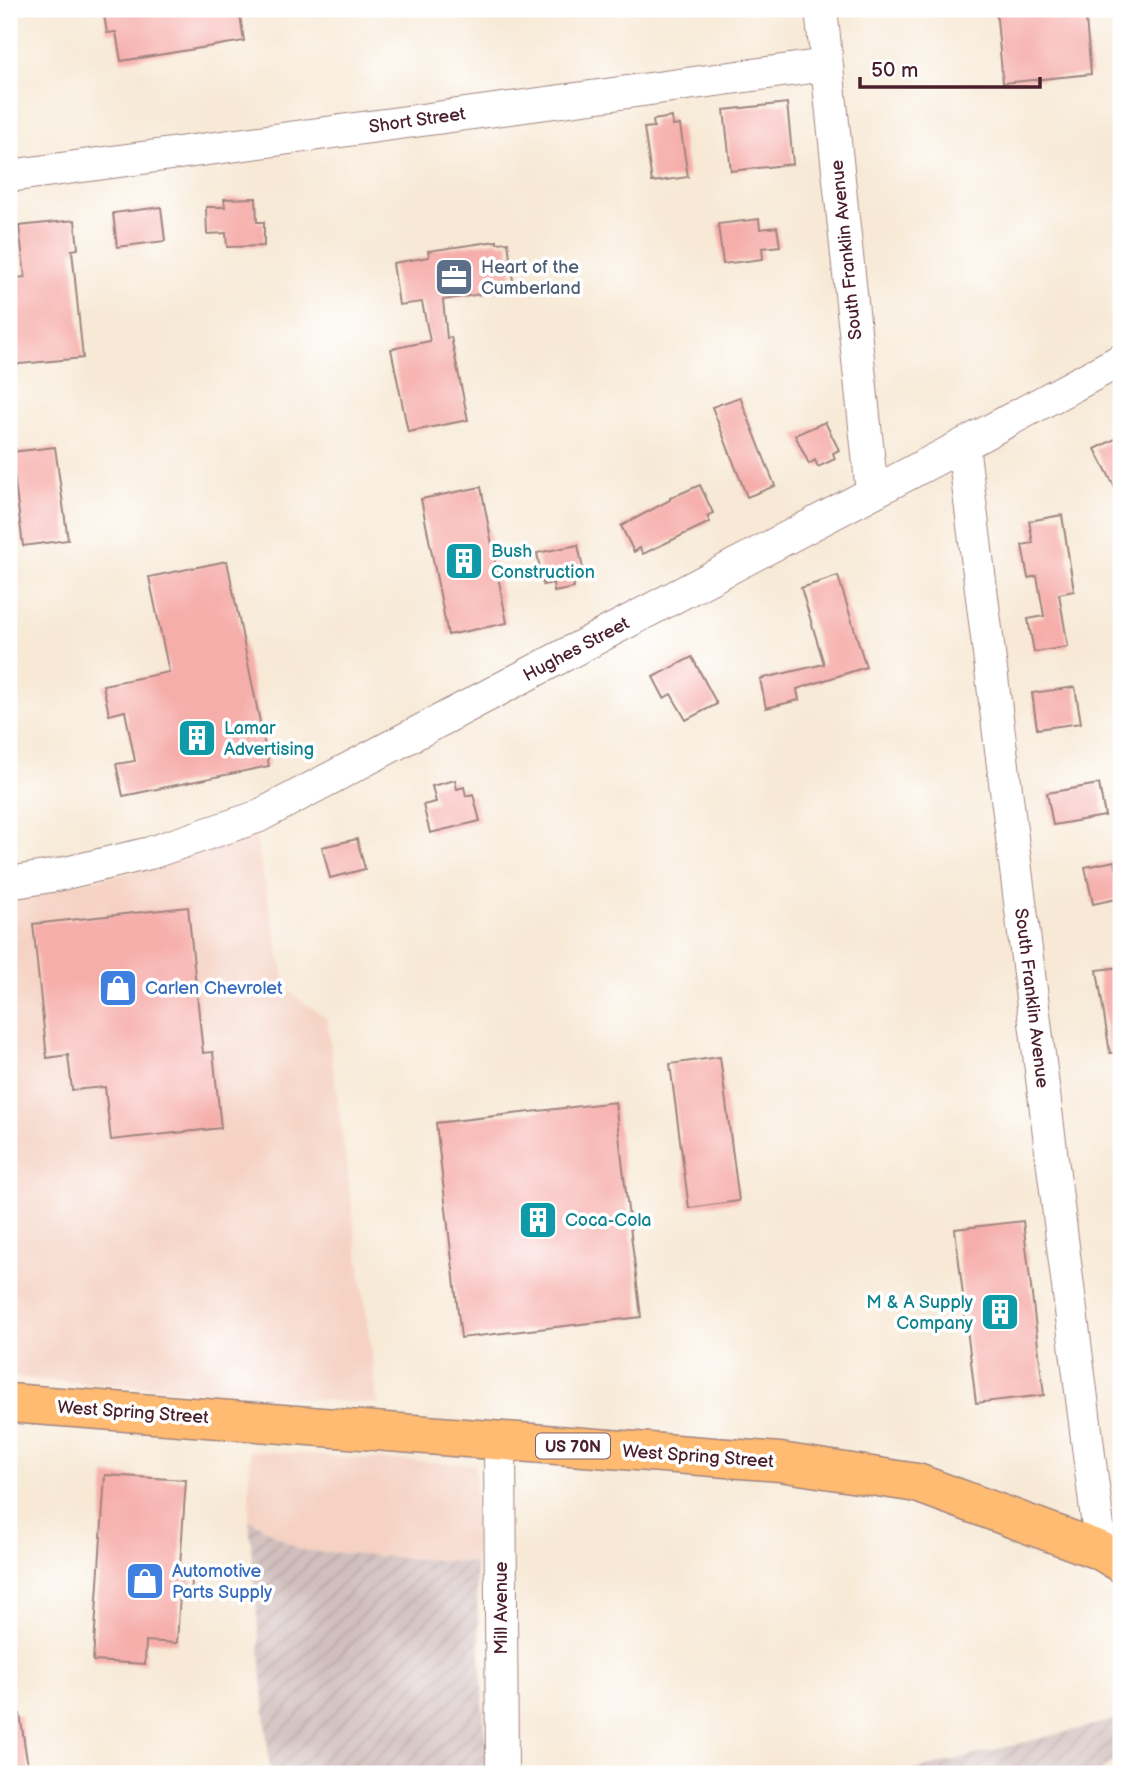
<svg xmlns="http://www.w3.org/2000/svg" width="1130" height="1783" font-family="'Balsamiq Sans',sans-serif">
<defs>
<pattern id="industrial-furrows" width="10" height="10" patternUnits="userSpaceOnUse" patternTransform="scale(1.75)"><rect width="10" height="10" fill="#d1bfbd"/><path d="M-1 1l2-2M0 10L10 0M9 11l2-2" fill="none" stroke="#b5a4a3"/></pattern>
</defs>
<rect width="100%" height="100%" fill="#fff"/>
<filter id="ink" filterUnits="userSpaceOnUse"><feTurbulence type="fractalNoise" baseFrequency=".0143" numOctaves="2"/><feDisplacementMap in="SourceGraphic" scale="14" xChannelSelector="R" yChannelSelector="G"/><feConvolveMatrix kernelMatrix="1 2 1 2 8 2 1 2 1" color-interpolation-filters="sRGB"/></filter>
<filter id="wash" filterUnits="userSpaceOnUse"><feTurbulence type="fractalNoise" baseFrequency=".00686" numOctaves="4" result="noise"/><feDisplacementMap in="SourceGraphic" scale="28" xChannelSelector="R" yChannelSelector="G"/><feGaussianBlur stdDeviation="1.57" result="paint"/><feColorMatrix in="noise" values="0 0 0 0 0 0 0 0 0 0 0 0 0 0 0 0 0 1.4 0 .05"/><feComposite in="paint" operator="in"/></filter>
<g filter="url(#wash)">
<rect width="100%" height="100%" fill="#f7e9d5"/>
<g fill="#f5d2c3">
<polygon points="255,835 287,990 327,1019 378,1404 9,1377 9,896 133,872"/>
<polygon points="250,1451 475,1465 475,1563 300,1550 249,1519"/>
</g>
<g fill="url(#industrial-furrows)">
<polygon points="249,1519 300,1550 475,1563 487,1774 270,1774"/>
<polygon points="1121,1718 1121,1756 1096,1774 900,1774"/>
</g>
<g id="blocks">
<g fill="#f6aeaa">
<polygon points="103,9 239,9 244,41 121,61 116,32 107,33"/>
<polygon points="996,9 1085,9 1091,74 1003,83"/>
<polygon points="787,103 793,164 731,171 724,110"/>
<polygon points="672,117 673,126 680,125 688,177 652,182 644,128 654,127 653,120"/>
<polygon points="256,198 257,222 264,222 264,246 227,247 226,233 207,234 206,207 225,207 224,199"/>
<polygon points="161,207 165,241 117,247 113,213"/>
<polygon points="759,219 760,229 777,227 780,246 762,248 763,259 723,264 718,224"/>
<polygon points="75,220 78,249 72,250 83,358 9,365 9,279 25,277 19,226"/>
<polygon points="497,241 497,243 508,242 514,289 443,300 447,338 451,337 468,420 408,432 391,349 430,341 422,302 399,305 393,263 429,257 428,251"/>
<polygon points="740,397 775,486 747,497 712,407"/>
<polygon points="825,422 839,450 833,453 835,459 818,467 815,460 809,464 795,435"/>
<polygon points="1121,436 1121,499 1095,449"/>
<polygon points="55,447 68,540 23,546 11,452"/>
<polygon points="700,485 713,513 707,516 710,522 643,554 640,548 634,552 621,526 670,500 670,498"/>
<polygon points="481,487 507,623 448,635 421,499"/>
<polygon points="1062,515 1074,591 1059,594 1068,647 1034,652 1028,619 1044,616 1037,576 1028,578 1022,545 1033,543 1029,521"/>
<polygon points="578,545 585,578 573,581 574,588 554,592 553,583 543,585 537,553"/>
<polygon points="227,561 269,766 123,796 116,764 135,761 125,711 109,715 103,685 169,672 149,577"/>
<polygon points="838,576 866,667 797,689 799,700 766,708 760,679 824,664 801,588"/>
<polygon points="692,657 717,704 686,720 671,694 664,698 653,677"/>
<polygon points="1075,687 1081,723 1037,729 1032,693"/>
<polygon points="455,780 457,789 464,787 466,796 473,794 480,821 430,833 423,805 436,802 432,786"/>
<polygon points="1099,784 1105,816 1053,825 1047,793"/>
<polygon points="357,839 365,869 330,878 322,847"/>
<polygon points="1115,861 1121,889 1121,898 1093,904 1085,867"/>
<polygon points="188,907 203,1053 213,1052 221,1128 111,1140 105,1087 72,1090 68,1055 47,1058 33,924"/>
<polygon points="1121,967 1121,1052 1110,1053 1097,970"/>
<polygon points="720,1057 739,1201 689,1208 670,1064"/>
<polygon points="615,1102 641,1317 461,1338 436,1123"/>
<polygon points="1023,1221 1044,1395 976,1403 955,1229"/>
<polygon points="105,1475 186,1480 180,1566 193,1567 191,1595 180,1594 177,1643 146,1641 145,1664 93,1661"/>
<polygon points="20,1714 29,1774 9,1774 9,1715"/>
</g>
</g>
</g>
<g filter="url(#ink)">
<use href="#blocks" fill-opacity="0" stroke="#a08480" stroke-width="2"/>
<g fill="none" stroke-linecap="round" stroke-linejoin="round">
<g stroke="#a08480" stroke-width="34">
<g id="minor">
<polyline points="821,9 872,492"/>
<polyline points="9,176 826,65"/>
<polyline points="963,445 1101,1551"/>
<polyline points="9,883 57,875 150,853 257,817 963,445 1121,360"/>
<polyline points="500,1441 502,1774"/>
</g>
</g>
<g stroke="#a08480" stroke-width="41">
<polyline id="major" points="9,1403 780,1462 917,1483 1101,1551 1121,1563"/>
</g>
<use href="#minor" stroke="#fff" stroke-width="32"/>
<use href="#major" stroke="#febb71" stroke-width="38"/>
</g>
</g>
<defs>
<g id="office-square" transform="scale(2.0125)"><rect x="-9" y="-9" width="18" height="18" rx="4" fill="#5c6f8a" stroke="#fff"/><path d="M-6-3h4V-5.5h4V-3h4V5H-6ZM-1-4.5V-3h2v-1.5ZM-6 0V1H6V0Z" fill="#fff"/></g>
<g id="building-square" transform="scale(2.0125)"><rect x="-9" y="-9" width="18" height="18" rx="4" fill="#0f9aa8" stroke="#fff"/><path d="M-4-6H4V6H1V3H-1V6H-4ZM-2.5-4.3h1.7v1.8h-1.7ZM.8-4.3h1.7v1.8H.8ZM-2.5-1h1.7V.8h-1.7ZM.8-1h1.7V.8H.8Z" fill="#fff"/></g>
<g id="shop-square" transform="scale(2.0125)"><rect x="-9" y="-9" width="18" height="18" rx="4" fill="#3f7fe0" stroke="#fff"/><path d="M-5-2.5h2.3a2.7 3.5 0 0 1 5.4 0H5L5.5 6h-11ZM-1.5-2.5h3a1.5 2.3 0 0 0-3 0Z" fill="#fff"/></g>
</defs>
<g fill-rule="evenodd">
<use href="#office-square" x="454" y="277"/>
<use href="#building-square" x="464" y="561"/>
<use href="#building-square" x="197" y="738"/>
<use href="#shop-square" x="118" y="988"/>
<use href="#building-square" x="538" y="1220"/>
<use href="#building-square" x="1000" y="1312"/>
<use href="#shop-square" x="145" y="1581"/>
</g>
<g text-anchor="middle" stroke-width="7" stroke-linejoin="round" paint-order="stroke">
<rect fill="#fff" stroke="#80626b" stroke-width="2" x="536" y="1433.5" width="74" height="25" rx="5"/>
<g font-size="16" font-weight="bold" fill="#4a1f2b">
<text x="573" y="1452">US 70N</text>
</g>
<g font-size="18" fill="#4a1f2b" stroke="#fff">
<text transform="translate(417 120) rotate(-8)" y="6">Short Street</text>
<text transform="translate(846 250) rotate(-96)" y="6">South Franklin Avenue</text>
<text transform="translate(576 649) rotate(-28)" y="6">Hughes Street</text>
<text transform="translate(1032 998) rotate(83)" y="6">South Franklin Avenue</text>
<text transform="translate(133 1412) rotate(4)" y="6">West Spring Street</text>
<text transform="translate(698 1456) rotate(4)" y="6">West Spring Street</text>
<text transform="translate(501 1608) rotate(-90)" y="6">Mill Avenue</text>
</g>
<g font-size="18" fill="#4e5e75" stroke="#fff" text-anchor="start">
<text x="481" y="273">Heart of the<tspan x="481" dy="21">Cumberland</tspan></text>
</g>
<g font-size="18" fill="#0d838f" stroke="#fff" text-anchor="start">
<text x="491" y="557">Bush<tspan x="491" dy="21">Construction</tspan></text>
<text x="224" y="734">Lamar<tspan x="224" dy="21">Advertising</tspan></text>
<text x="565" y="1226">Coca-Cola</text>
<text x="973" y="1308" text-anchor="end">M &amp; A Supply<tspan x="973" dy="21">Company</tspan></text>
</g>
<g font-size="18" fill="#366cbe" stroke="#fff" text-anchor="start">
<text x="145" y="994">Carlen Chevrolet</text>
<text x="172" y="1577">Automotive<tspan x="172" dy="21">Parts Supply</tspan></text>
</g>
</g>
<rect width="1130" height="1783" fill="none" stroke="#fff" stroke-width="35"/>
<path d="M860 77v10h180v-10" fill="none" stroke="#4a1f2b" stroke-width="3.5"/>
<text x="871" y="77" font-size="21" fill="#4a1f2b" stroke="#ffffff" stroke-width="5" paint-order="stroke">50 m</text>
</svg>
